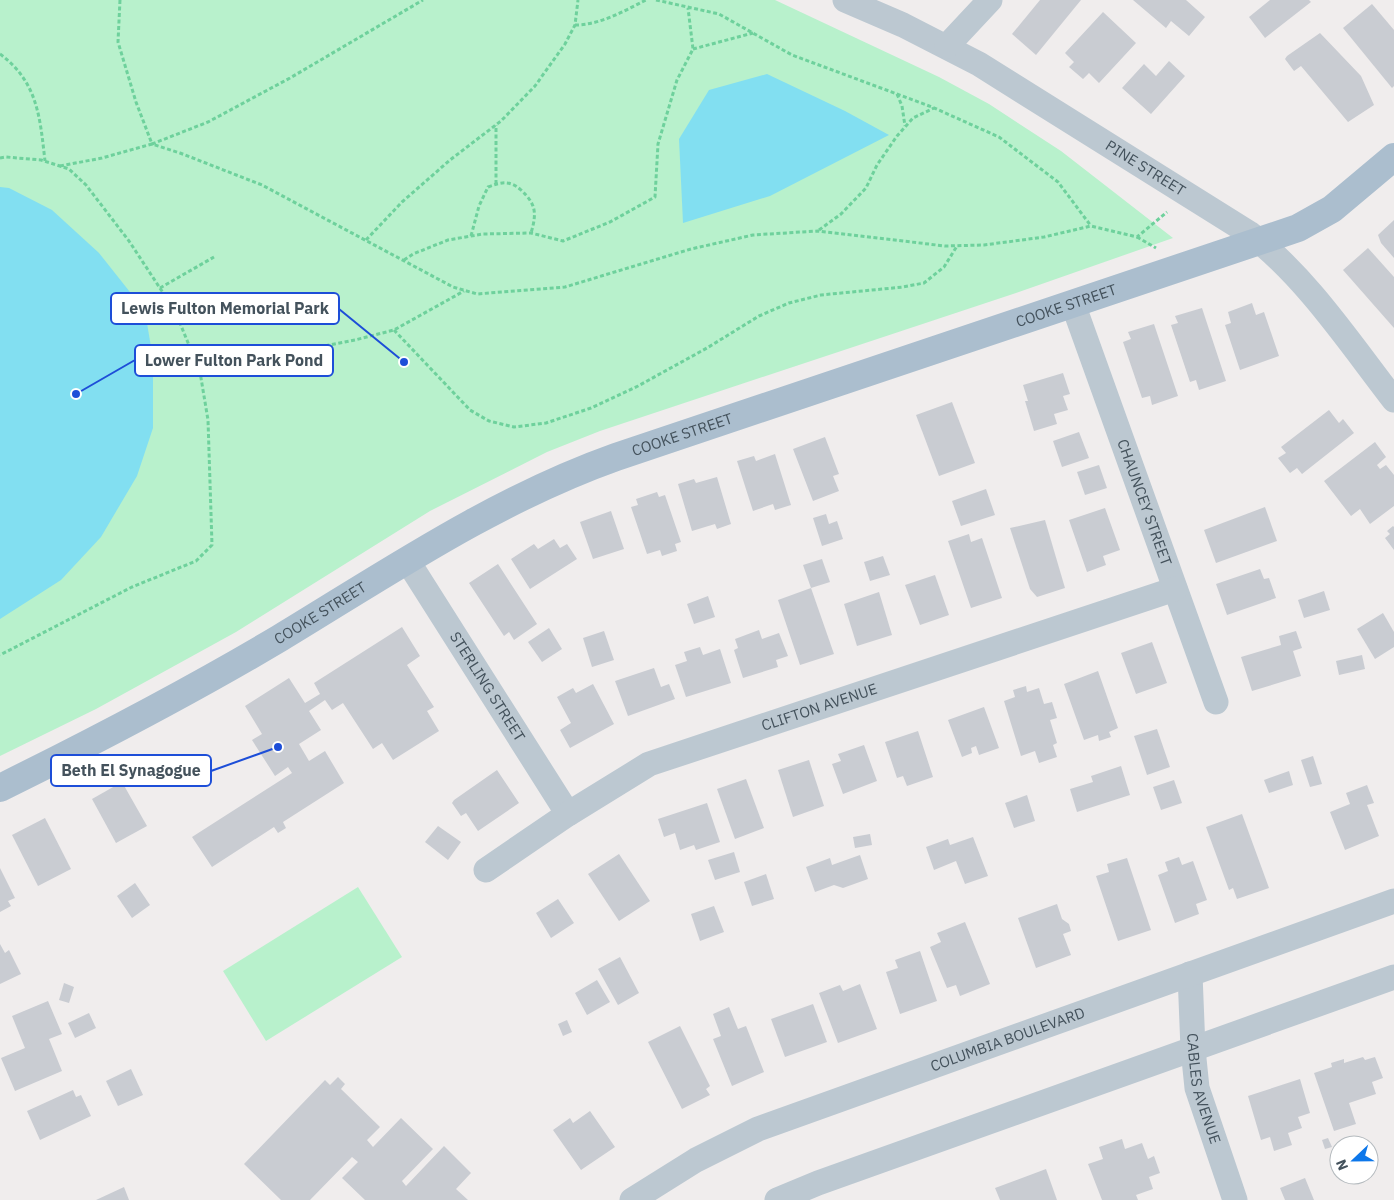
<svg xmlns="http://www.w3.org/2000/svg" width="1394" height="1200" font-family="'IBM Plex Sans',sans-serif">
<rect width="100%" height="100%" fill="#f0eded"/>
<g fill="#b8f1cc">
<polygon points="0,0 775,0 939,77 989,104 1061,151 1173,238 1016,293 600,431 547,452 430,511 236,632 96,709 0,756"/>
<polygon points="358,887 402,957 266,1041 223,971"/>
</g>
<g fill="#82dff1">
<polygon points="767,74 845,111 889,135 770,196 683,223 679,139 709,90"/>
<polygon points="0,187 9,188 52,210 99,253 145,311 153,359 153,428 137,476 101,537 61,580 0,619"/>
</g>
<g fill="#c9ccd2">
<polygon points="1040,0 1081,0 1036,55 1012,34"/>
<polygon points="1133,0 1186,0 1205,17 1189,36 1171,21 1166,28"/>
<polygon points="1270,0 1309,0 1311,2 1265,38 1249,17"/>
<polygon points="1372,4 1394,30 1394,86 1392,88 1343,28"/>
<polygon points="1103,12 1136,43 1099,83 1089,73 1083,79 1069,67 1074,62 1065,53"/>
<polygon points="1320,33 1361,76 1374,105 1348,122 1301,66 1294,71 1285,59 1287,56"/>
<polygon points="1169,61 1185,76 1151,114 1122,88 1144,64 1156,76"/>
<polygon points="1394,220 1394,258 1381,243 1378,235"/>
<polygon points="1368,248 1394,277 1394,328 1343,270"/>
<polygon points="1252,303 1256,315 1264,312 1279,356 1240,370 1225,325 1231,323 1228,312"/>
<polygon points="1202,308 1226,381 1199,390 1196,380 1190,382 1171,325 1178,323 1175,316"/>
<polygon points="1154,324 1178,396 1152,405 1150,396 1142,398 1123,342 1131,339 1128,332"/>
<polygon points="1063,373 1070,394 1063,396 1068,410 1054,414 1057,424 1034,431 1025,401 1028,401 1023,385"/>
<polygon points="952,402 975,463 939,476 916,415"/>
<polygon points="1329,410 1339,423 1343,419 1354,433 1302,474 1297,468 1290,473 1278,458 1286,453 1281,447"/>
<polygon points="1079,432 1089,458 1062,467 1053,441"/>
<polygon points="825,437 839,474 833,476 839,491 813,501 793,449"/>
<polygon points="1375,442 1386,457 1377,465 1380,469 1386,465 1394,475 1394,506 1370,524 1360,509 1351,516 1324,481"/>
<polygon points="775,454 791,505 775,510 773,504 753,511 737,461 754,456 756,461"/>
<polygon points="1099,465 1107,488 1085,495 1077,472"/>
<polygon points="717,477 731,524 717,529 715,524 692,531 678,484 694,479 696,483"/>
<polygon points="986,489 995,515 961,526 952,501"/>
<polygon points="657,492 659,497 665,495 681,542 675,544 677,551 662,556 660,550 647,554 631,507 638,505 636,499"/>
<polygon points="1265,507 1277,541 1216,563 1204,530"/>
<polygon points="1105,508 1120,550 1103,556 1106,565 1087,572 1069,520"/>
<polygon points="611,511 624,549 593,559 580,522"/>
<polygon points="826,514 829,524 837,521 843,539 822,546 813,518"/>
<polygon points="1045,520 1065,588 1037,597 1030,589 1010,528"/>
<polygon points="1393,526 1394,527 1394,550 1385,538 1390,534 1387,531"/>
<polygon points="969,534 971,542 982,538 1002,598 971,608 948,541"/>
<polygon points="554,539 560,548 567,544 577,559 530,589 511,559 534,544 538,549"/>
<polygon points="883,556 890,575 870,581 864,562"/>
<polygon points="822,559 830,582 811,588 803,565"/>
<polygon points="498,564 537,624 514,640 509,632 504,636 469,583"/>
<polygon points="1260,569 1264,579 1269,578 1276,598 1227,615 1216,584"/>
<polygon points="935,575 949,615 920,625 905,585"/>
<polygon points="811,588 834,654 800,665 778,600"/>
<polygon points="1324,591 1330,610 1304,618 1298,600"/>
<polygon points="879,592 892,635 857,646 844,604"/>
<polygon points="708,596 715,617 694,624 687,604"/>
<polygon points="1383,613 1394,632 1394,647 1375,659 1357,629"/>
<polygon points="402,627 420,656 407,665 434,707 427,711 439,731 393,760 382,743 373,749 343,703 332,710 325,700 309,711 321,730 299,744 309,761 325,751 344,783 283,822 286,828 278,833 274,827 212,867 192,837 292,773 288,767 275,776 252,740 262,734 245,706 289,678 305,703 320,694 314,683"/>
<polygon points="549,628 562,649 542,662 528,642"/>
<polygon points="759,630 762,639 779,633 788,656 776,660 778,667 743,678 734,650 738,648 735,639"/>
<polygon points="604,631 614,660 592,667 583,638"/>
<polygon points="1296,631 1302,648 1293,651 1301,676 1252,691 1241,657 1281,645 1279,636"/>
<polygon points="1152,642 1167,683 1136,694 1121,653"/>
<polygon points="700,647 703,655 720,649 731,683 686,697 675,665 687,661 684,652"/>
<polygon points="1362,655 1365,669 1339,675 1336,661"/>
<polygon points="654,668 661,687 669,684 675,699 628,716 615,681"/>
<polygon points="1098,671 1118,728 1109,732 1111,737 1099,741 1098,735 1084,740 1064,684"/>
<polygon points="593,684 614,724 570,748 560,730 571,723 557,697 573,688 576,693"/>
<polygon points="1026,686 1027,692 1039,688 1044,704 1052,702 1057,718 1050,720 1057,743 1053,745 1057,757 1039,763 1035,751 1021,756 1004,701 1015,697 1013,690"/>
<polygon points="984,707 999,748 979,755 976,746 971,748 972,753 962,757 948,720"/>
<polygon points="1157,729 1170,767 1147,775 1134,736"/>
<polygon points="918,731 933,777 907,786 903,776 897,778 885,742"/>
<polygon points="864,745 877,781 843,794 832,764 841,761 838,754"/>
<polygon points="1313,756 1322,784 1310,787 1301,760"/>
<polygon points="809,760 824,806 793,817 778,770"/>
<polygon points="1121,766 1130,795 1077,812 1070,789 1093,782 1091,776"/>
<polygon points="497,770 519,803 478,831 466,813 461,816 452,803 454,800"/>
<polygon points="1289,771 1293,785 1269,793 1264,780"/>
<polygon points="746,779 764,828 735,839 717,789"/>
<polygon points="1174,780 1182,803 1161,810 1153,787"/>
<polygon points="122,782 147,826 116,843 92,799"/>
<polygon points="1367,785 1374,803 1367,805 1379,836 1345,850 1330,812 1350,804 1346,793"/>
<polygon points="1027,795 1035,821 1014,828 1005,803"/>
<polygon points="707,803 720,842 696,850 694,845 680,850 675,833 664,837 658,819"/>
<polygon points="1242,814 1269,888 1237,899 1233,888 1229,890 1206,827"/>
<polygon points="45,818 71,869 38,886 12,835"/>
<polygon points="438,826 461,842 448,860 425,842"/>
<polygon points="870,834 872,845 855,848 853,837"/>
<polygon points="973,837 988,876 965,884 956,861 934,870 926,847 948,839 950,845"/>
<polygon points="734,852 740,872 715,880 708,860"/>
<polygon points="619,854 650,901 619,921 588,874"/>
<polygon points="860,855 868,879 843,888 834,885 815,892 806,867 830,858 832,865"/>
<polygon points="1179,857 1182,865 1193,861 1207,900 1196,904 1199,914 1175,923 1158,875 1168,871 1165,862"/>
<polygon points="1127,858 1151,930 1118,941 1096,876 1109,872 1107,864"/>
<polygon points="0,868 15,898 8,901 11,906 0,912"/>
<polygon points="766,874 774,899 752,906 744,882"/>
<polygon points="135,883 150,905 132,918 117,896"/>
<polygon points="558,899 574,923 551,938 536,913"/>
<polygon points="1057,904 1062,919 1069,924 1071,931 1063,934 1071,955 1036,968 1018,918"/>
<polygon points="714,906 724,932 700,941 691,914"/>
<polygon points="965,922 990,984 960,996 956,985 947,988 930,947 941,942 937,933"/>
<polygon points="0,944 5,953 9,950 21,974 0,984"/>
<polygon points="920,951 937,1001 900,1014 886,972 898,968 895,960"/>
<polygon points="620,957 639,993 618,1005 598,969"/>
<polygon points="597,980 610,1002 587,1015 575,993"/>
<polygon points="64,983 74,987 69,1003 59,1000"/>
<polygon points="860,984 877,1029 838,1043 819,993 840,985 843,991"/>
<polygon points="48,1001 62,1034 49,1039 62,1071 15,1091 1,1058 25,1048 12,1016"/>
<polygon points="813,1004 827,1042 785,1057 771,1019"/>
<polygon points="729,1007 738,1029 746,1026 764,1072 732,1086 713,1039 721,1036 713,1014"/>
<polygon points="89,1013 96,1028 75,1038 68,1023"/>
<polygon points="567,1020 572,1032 563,1036 558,1024"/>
<polygon points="680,1026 710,1086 706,1089 710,1095 682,1109 648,1042"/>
<polygon points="1363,1057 1365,1060 1375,1057 1383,1078 1372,1082 1376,1094 1349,1103 1356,1124 1334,1131 1314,1073 1332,1067 1331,1063 1344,1059 1344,1063"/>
<polygon points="131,1069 143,1095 118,1106 106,1081"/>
<polygon points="338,1077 345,1084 341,1089 380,1127 367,1140 373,1147 401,1118 433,1149 402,1181 406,1186 444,1146 471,1173 456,1189 468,1200 365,1200 342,1178 358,1162 352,1157 310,1200 281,1200 244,1164 325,1080 330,1085"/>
<polygon points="1300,1079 1310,1113 1298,1117 1302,1128 1288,1133 1292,1145 1274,1151 1270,1137 1261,1140 1248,1096"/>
<polygon points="73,1090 76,1097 81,1095 91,1116 40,1140 27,1111"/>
<polygon points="590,1111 615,1147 581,1170 553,1130 570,1118 573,1123"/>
<polygon points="1328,1138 1332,1147 1325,1149 1322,1140"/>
<polygon points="1122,1139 1125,1149 1142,1143 1148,1159 1154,1156 1160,1173 1149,1177 1153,1189 1136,1195 1138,1200 1102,1200 1088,1164 1103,1159 1099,1147"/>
<polygon points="1046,1169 1057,1200 1000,1200 995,1188"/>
<polygon points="1305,1178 1314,1200 1285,1200 1280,1188"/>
<polygon points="124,1187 129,1200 96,1200"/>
</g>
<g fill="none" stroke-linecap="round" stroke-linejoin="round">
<g stroke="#6ed19c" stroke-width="3" stroke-dasharray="4 2.5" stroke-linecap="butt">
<polyline points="120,0 118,42 136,102 152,144 208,122 290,78 423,0"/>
<polyline points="656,0 719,14 792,55 932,107 999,137 1058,182 1091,226"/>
<path d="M575,25C600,25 624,11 646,0"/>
<polyline points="693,49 753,33"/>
<path d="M0,54C38,82 40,118 45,161"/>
<polyline points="897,94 902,106 905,126"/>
<polyline points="0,158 6,157 41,160 69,169 86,185 129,241 175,311 200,372 208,420 212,545 196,561 132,587 0,655"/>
<polyline points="60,166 102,158 152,144 180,153 262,185 453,287 477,294 565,287 691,249 753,235 818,231 945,246 984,245 1044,237 1091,226 1137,237 1167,212"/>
<polyline points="496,184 496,125"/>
<polyline points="819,230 841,214 866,188 877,165 897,136 913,118 934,108"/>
<path d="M471,236L479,206L488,187C501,182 510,180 521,190C536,204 537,213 531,233"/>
<polyline points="1137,237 1156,248"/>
<polyline points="366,240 402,202 450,160 501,121 535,86 565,44 575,25 578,0"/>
<polyline points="404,260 413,254 448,240 483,234 531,233 563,241 610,222 655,197 658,144 677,80 693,49 688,8"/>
<polyline points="160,288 214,257"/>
<polyline points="394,330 470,410 489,421 514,427 546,423 591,408 638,386 707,348 759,316 789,303 821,295 903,287 924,283 944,267 957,246"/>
<polyline points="198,368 246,355 288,353 355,340 394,330 464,291"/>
</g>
<g stroke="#bcc8d1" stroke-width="25">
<path id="s1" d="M845,0L903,25L979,64L1249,233C1307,278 1349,342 1394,400"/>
<polyline points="947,46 990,0"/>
<path id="s2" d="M1073,304L1216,702"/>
<path id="s3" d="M407,560L568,814"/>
<path id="s4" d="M486,870L568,814L649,764L1175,589"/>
<path id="s5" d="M1190,974L1193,1049L1197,1088L1235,1200"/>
<path id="s6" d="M632,1200L696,1160L758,1129L1394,901"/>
<polyline points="777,1200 818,1183 1394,977"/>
</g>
<path stroke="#abbece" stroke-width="28" id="s7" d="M0,788C95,741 189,692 280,638C389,572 495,500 616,457L1298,228L1332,209L1394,157"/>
</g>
<g text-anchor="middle" stroke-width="4.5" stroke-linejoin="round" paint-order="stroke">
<g font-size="15" fill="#44525c" stroke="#fff">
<text dy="5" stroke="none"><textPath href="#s1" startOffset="345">PINE STREET</textPath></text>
<text dy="5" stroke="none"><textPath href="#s7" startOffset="1175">COOKE STREET</textPath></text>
<text dy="5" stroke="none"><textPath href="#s7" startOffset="770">COOKE STREET</textPath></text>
<text dy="5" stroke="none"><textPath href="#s2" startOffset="211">CHAUNCEY STREET</textPath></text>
<text dy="5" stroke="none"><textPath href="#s7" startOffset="365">COOKE STREET</textPath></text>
<text dy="5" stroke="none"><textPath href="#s3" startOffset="150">STERLING STREET</textPath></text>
<text dy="5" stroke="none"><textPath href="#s4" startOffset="374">CLIFTON AVENUE</textPath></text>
<text dy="5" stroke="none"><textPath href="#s6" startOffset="410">COLUMBIA BOULEVARD</textPath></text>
<text dy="5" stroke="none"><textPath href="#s5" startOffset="116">CABLES AVENUE</textPath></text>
</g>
</g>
<path fill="none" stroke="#1d4ed8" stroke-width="2" d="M404 362L339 309M76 394L135 360M278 747L211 771"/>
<g fill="#1d4ed8" stroke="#fff" stroke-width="2">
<circle cx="404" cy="362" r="5"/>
<circle cx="76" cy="394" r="5"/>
<circle cx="278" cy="747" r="5"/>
</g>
<g fill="#fff" stroke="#1d4ed8" stroke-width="2">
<rect x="111" y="293" width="228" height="31" rx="5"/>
<rect x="135" y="345" width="198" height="31" rx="5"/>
<rect x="51" y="755" width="160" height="31" rx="5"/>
</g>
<g font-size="16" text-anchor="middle" font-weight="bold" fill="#44525c">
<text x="225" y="314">Lewis Fulton Memorial Park</text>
<text x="234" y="366">Lower Fulton Park Pond</text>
<text x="131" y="776">Beth El Synagogue</text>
</g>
<g transform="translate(1354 1160) rotate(248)"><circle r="24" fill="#ffffff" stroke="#b4babe"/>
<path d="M0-4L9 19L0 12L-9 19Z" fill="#0d77ea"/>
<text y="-8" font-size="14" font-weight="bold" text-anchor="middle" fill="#44525c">N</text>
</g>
</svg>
